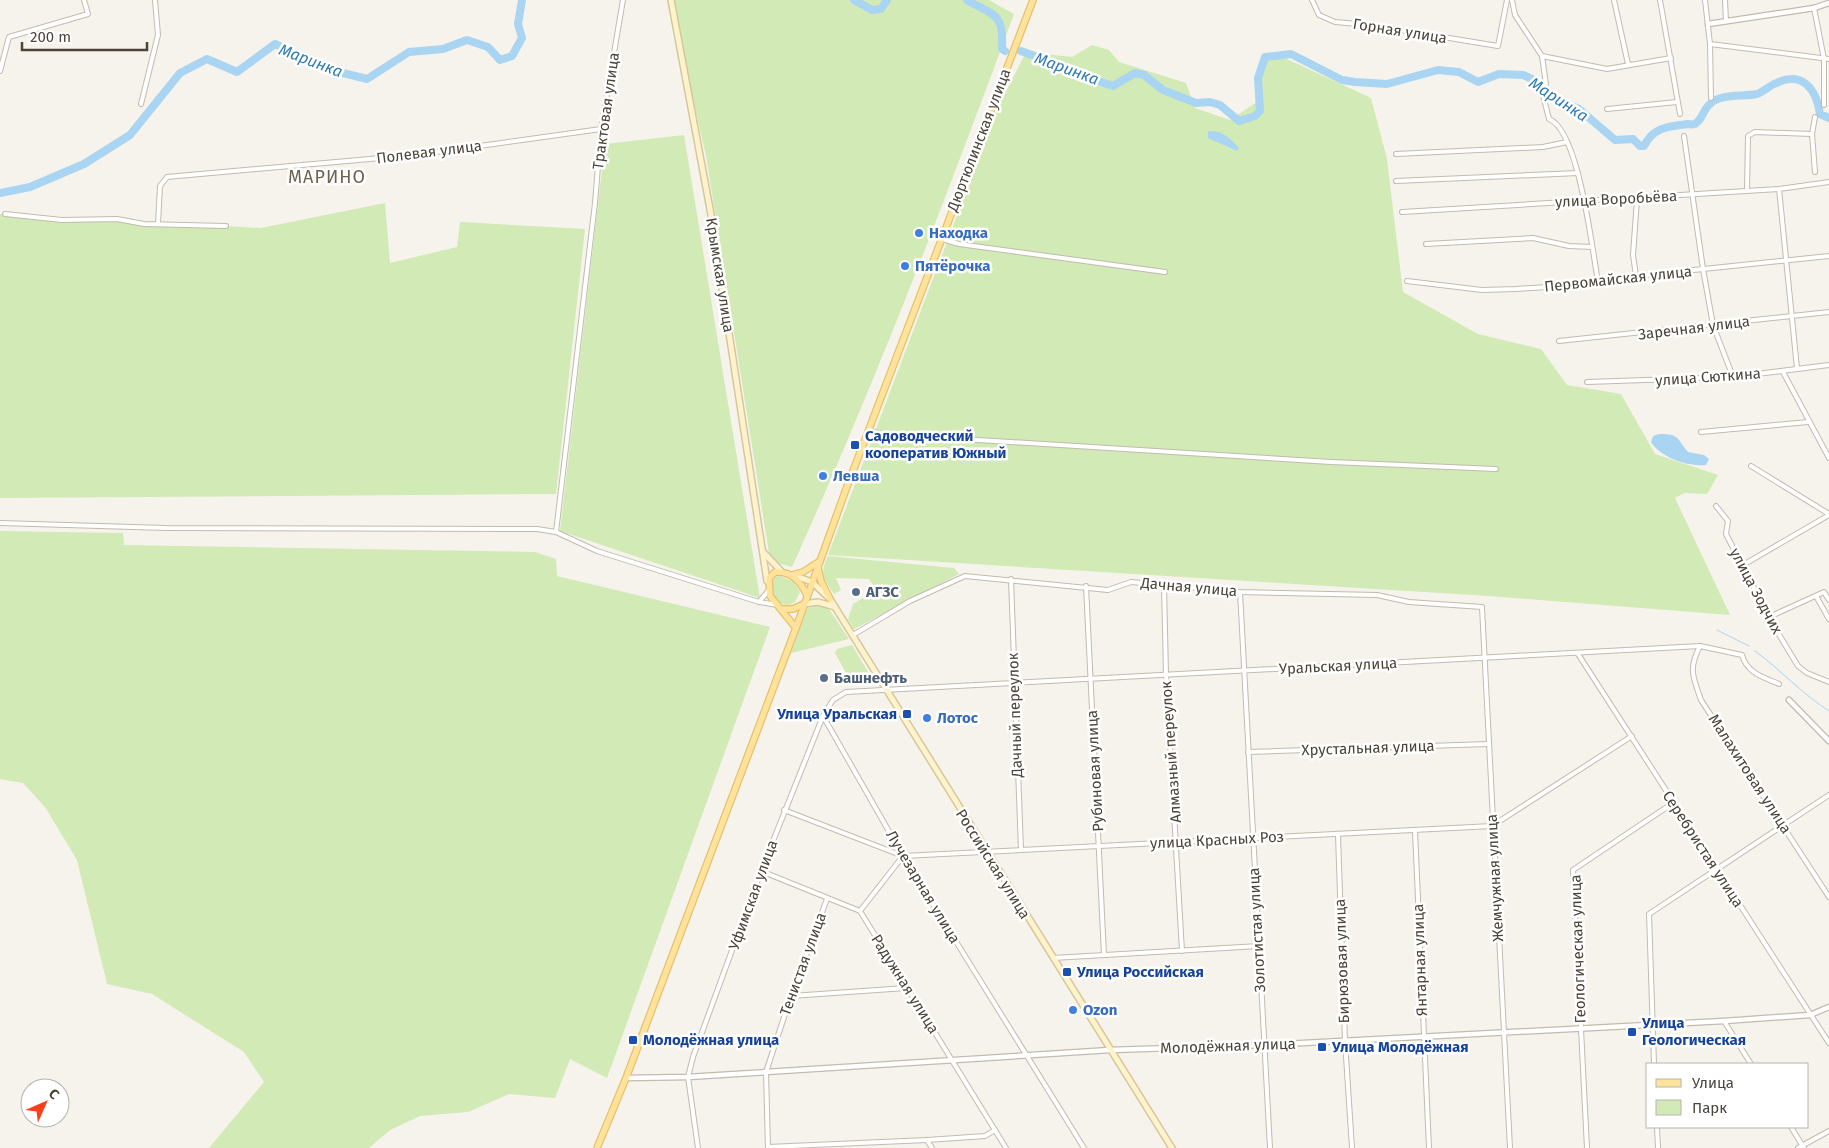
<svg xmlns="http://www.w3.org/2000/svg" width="1829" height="1148" font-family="'Fira Sans',sans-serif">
<rect width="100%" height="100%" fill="#f6f3ec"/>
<g fill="#d2eab5">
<path d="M670,0H989L1014,14C945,201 874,386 792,567L774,562L769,553L706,156Z"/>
<path d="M1092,45L1109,50L1119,62L1186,83L1195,108L1230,120L1257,102C1255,76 1254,70 1274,53L1371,98L1387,159L1403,292L1478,334L1541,349L1567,385L1621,394L1655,454L1718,475L1707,494L1684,493L1675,498L1730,615L1489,596L828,555L999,105L1026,52L1072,57Z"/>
<polygon points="684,135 760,598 560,531 605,144"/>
<polygon points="385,203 390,263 457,247 460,222 585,229 556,494 0,498 0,214 261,228"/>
<polygon points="0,531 123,533 124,545 535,552 556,559 557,576 770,627 607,1078 570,1059 555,1098 509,1094 468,1112 420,1116 390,1130 369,1148 209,1148 264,1082 244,1052 152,994 107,984 77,860 45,807 23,783 0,779"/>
<path d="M828,556L954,568L959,574L854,629L848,619L853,604L876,590L869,579L836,578L841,590L834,594C824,578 819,574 828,556Z"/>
<path d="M779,576L793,581L800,592L795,602L789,605C774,605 772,593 770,581L773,577Z"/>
<polygon points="818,604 829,609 849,639 791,653 807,609"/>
<polygon points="852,645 871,677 849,678 835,653 837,649"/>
</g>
<g fill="#a9d4f2">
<path d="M1208,131C1222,130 1230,138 1239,148L1237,151L1208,138Z"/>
<path d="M1659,434C1680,434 1676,438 1688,452L1704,455L1709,459L1706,465C1689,467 1661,458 1651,442L1653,436Z"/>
</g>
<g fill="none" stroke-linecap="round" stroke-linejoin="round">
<g stroke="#a9d4f2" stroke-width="1">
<polyline points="1717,630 1749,646"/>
<path d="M1755,651C1781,670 1802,694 1829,711"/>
</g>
<g stroke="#a9d4f2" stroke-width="8">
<polyline points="854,0 872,10 881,9 887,0"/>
<path d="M967,0C994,16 1004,12 1002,49L1005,51"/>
<path d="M1021,51L1073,70L1086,77L1113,86L1135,73L1144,75L1163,90L1196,103L1210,102L1220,105L1239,121L1255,116L1260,111L1258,78L1265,57L1291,54L1342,80L1355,82L1387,84L1438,70L1459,72L1478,82L1499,74L1523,75L1536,81L1557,100L1579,109L1615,140L1633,139L1640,146H1644C1654,126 1669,127 1688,124C1690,124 1693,125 1695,124C1703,119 1703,110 1709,105C1719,93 1743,97 1757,94C1763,92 1768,87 1774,84C1802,70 1816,88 1820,114L1829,118"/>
<polyline points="0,193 30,187 84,164 130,135 180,73 207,59 237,72 275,44 335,71 367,79 409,52 443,49 467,40 488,47 500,60 512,56 522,38 518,24 522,0"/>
</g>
<g stroke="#c2bbae" stroke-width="6">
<g id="minor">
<polyline points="1312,0 1319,15 1335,22 1370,25 1498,46 1507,0"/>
<polyline points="1512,0 1515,15 1542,56 1607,69 1671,58"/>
<polyline points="1614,0 1628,64"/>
<polyline points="1660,0 1680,114"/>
<polyline points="1705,0 1710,44 1711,98"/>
<polyline points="1725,0 1726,21"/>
<polyline points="1814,8 1824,59 1824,105"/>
<polyline points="1710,44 1829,59"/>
<polyline points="1542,56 1546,84"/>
<polyline points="0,71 9,37 88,14 84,0"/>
<path d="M1542,91L1549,119C1579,130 1592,250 1598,281"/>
<polyline points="141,104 158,35 155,0"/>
<polyline points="1607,109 1677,102"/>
<polyline points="1815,117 1812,134 1815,172"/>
<polyline points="1684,136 1703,269 1713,325 1733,377"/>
<polyline points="1396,154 1543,147 1567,142"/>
<polyline points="1396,181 1578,173"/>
<polyline points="1779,189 1797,368"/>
<polyline points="1747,190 1748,136 1755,132 1812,134"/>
<polyline points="1402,212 1779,189 1829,182"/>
<polyline points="5,214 62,220 117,219 144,224 226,226"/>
<polyline points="158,223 160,186 167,177 415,155 601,129"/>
<polyline points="942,239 959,244 1165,272"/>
<polyline points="1426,244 1533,238 1569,246 1592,247"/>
<polyline points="1636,276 1633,255 1637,199"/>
<polyline points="1407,281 1482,290 1516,289 1577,285 1636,276 1829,256"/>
<polyline points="1559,341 1829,312"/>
<polyline points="1783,372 1829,458"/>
<polyline points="1587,382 1733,377 1829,365"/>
<polyline points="869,431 882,434 1331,462 1496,469"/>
<polyline points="1701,432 1808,422"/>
<polyline points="1751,466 1829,514"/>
<polyline points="1716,506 1728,521 1726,534 1772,623 1798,666 1807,673 1829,682"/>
<polyline points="0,523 166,528 537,529 556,532 597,551 759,602 778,605"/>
<polyline points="556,532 595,203 601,129 623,0"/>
<polyline points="1743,565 1829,515"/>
<polyline points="1011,579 1021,850"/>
<polyline points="1164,584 1166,675 1182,951"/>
<polyline points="1086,586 1104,955"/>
<polyline points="1240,592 1270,1148"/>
<polyline points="1816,596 1829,619"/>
<polyline points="759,602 769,590"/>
<polyline points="1769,617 1824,592 1829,600"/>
<polyline points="853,635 910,601 965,576 1108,590 1131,582 1240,592 1377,595 1409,602 1482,607 1510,1148"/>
<path d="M1700,646C1688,669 1693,677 1701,700L1829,897"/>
<polyline points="1578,654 1829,1043"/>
<polyline points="823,716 903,856 1084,1148"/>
<polyline points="1248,752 1488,744"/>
<polyline points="784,810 903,856 1492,826 1632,736"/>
<polyline points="1415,831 1429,1148"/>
<polyline points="1338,835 1345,1041 1352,1148"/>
<polyline points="761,871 860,911 1006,1148"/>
<polyline points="860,911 903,856"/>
<polyline points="1053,958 1259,946"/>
<polyline points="791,996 906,988"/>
<polyline points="1724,1021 1751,1064"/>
<polyline points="1654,1064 1649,914 1829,795"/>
<polyline points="1657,1127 1658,1148"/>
<polyline points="1791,1127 1804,1148"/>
<polyline points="927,1140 932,1148"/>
<polyline points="768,1147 927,1140 985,1136 995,1130"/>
<path d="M698,1148L688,1077L693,1057L761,871L823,716L833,700L846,692L1700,646L1742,655C1747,673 1763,677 1779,684"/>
<polyline points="768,1148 766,1072 791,996 827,899"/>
<polyline points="1587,1148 1573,870 1673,803"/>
<polyline points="1798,1148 1829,1131"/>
</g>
</g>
<g stroke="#c2bbae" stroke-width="7">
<g id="tertiary">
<polyline points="1708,24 1814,8 1829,3"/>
<polyline points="1789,700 1829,741"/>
<polyline points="626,1078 688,1077 1110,1050 1264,1045 1724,1021 1810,1015 1829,1007"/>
</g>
</g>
<g stroke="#d6c79b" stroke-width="8">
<g id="secondary">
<polyline points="671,0 710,209 767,581"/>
<polyline points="764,553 782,572"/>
<polyline points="793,575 812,582 830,599 1172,1148"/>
<polyline points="804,604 818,602 835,607"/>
</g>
</g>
<g stroke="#e6c16a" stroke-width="8">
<g id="primary">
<polyline points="818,568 821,581 830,599"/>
<polyline points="792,575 803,572 820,561"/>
<polyline points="783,609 793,609 804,604"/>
<path d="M796,628L770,596L769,578L775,572C792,571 800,581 807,595"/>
<polyline points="597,1148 626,1078 796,628 845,492 1033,0"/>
</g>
</g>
<use href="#minor" stroke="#fff" stroke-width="4"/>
<use href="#tertiary" stroke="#fff" stroke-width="4.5"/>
<use href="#secondary" stroke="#fff3cd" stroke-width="5"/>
<use href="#primary" stroke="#ffe39c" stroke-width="5.5"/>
</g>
<g fill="#3f7fe0" stroke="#fff" stroke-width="2">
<circle cx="919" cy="233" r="5"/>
<circle cx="905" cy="266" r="5"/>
<circle cx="823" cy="476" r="5"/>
<circle cx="927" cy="718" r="5"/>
<circle cx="1073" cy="1010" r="5"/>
</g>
<g fill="#1a4fb4" stroke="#fff" stroke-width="2">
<rect x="850" y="440" width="10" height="10" rx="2.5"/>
<rect x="902" y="709" width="10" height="10" rx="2.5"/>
<rect x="1062" y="967" width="10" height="10" rx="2.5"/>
<rect x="1627" y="1027" width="10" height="10" rx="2.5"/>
<rect x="628" y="1035" width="10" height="10" rx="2.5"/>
<rect x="1317" y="1042" width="10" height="10" rx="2.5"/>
</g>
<g fill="#5c6f8a" stroke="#fff" stroke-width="2">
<circle cx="856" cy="592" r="5"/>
<circle cx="824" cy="678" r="5"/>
</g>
<g text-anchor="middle" stroke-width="5" stroke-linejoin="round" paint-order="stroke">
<g font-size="15" fill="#4b4439" stroke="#fff">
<text transform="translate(1400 31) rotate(9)" y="5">Горная улица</text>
<text transform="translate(606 111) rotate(-82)" y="5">Трактовая улица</text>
<text transform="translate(979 140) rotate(-69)" y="5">Дюртюлинская улица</text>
<text transform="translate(429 152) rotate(-7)" y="5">Полевая улица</text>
<text transform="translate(1616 199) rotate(-3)" y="5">улица Воробьёва</text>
<text transform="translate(720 275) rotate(81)" y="5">Крымская улица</text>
<text transform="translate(1618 279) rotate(-6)" y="5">Первомайская улица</text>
<text transform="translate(1694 328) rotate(-7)" y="5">Заречная улица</text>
<text transform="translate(1708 377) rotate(-4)" y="5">улица Сюткина</text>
<text transform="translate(1189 587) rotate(5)" y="5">Дачная улица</text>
<text transform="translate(1756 591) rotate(62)" y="5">улица Зодчих</text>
<text transform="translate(1338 666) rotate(-3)" y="5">Уральская улица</text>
<text transform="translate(1015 715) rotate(-92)" y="5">Дачный переулок</text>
<text transform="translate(1368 748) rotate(-2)" y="5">Хрустальная улица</text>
<text transform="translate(1171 752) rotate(-94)" y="5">Алмазный переулок</text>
<text transform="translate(1095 771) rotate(-93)" y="5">Рубиновая улица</text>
<text transform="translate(1750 774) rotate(57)" y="5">Малахитовая улица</text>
<text transform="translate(1217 840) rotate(-3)" y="5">улица Красных Роз</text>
<text transform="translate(1703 849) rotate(57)" y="5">Серебристая улица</text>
<text transform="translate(993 864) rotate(58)" y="5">Российская улица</text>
<text transform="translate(1495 878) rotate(-93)" y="5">Жемчужная улица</text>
<text transform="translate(923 887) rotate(59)" y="5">Лучезарная улица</text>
<text transform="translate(753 895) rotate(-70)" y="5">Уфимская улица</text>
<text transform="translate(1257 930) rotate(-93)" y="5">Золотистая улица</text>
<text transform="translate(1578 949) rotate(-92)" y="5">Геологическая улица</text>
<text transform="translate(1420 960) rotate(-92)" y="5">Янтарная улица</text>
<text transform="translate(1342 961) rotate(-92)" y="5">Бирюзовая улица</text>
<text transform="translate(803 964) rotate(-70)" y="5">Тенистая улица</text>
<text transform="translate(905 984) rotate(58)" y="5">Радужная улица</text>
<text transform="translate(1228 1046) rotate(-2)" y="5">Молодёжная улица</text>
</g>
<g font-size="15" font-weight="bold" fill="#366cbe" stroke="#fff" text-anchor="start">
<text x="929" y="238">Находка</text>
<text x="915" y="271">Пятёрочка</text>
<text x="833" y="481">Левша</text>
<text x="937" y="723">Лотос</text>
<text x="1083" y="1015">Ozon</text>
</g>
<g font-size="15" font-weight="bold" fill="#164399" stroke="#fff" text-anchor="start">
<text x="865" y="441">Садоводческий<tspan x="865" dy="17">кооператив Южный</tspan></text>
<text x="897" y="719" text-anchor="end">Улица Уральская</text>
<text x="1077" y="977">Улица Российская</text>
<text x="1642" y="1028">Улица<tspan x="1642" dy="17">Геологическая</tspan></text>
<text x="643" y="1045">Молодёжная улица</text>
<text x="1332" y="1052">Улица Молодёжная</text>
</g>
<g font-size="15" font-weight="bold" fill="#4e5e75" stroke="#fff" text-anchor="start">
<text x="866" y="597">АГЗС</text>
<text x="834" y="683">Башнефть</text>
</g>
<g font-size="16" font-style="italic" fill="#2e7ab2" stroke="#fff">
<text transform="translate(311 60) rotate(21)" y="6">Маринка</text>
<text transform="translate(1067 68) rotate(20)" y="6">Маринка</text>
<text transform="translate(1559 99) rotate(33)" y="6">Маринка</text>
</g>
<g font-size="18" letter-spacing="1" fill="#6e6250" stroke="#fff">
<text x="327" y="183">МАРИНО</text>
</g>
</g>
<rect x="1646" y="1063" width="162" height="65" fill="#ffffff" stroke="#b7b4b0"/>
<rect x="1656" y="1079" width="25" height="8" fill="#ffe39c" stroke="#b7b4b0"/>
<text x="1692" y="1088" font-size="15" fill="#4b4439">Улица</text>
<rect x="1656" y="1100" width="25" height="15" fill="#d2eab5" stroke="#b7b4b0"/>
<text x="1692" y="1113" font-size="15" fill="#4b4439">Парк</text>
<g transform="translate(45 1103) rotate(45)"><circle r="24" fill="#ffffff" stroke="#b7b4b0"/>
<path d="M0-4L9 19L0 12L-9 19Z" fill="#fc3f1d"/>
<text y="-8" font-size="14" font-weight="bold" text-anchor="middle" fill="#4b4439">С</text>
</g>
<path d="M22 42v8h125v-8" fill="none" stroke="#4b4439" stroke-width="2.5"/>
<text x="30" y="42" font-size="15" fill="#4b4439" stroke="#ffffff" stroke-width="4" paint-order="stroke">200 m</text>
</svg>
